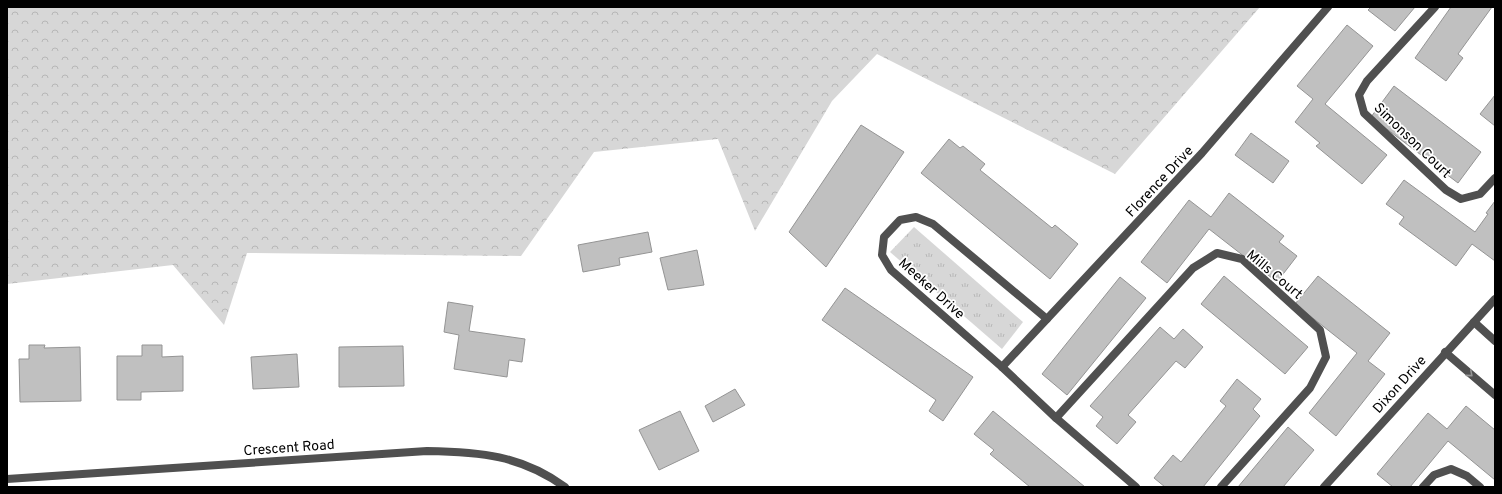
<svg xmlns="http://www.w3.org/2000/svg" width="1502" height="494" font-family="Overpass,sans-serif">
<defs>
<pattern id="grass-tufts" width="24" height="20" patternUnits="userSpaceOnUse"><rect width="24" height="20" fill="#d7d7d7"/><path d="M3 7l-1-3M5 7V3M7 7l1-3M15 17l-1-3M17 17v-4M19 17l1-3" fill="none" stroke="#b7b7b7"/></pattern>
<pattern id="forest-crowns" width="20" height="18" patternUnits="userSpaceOnUse"><rect width="20" height="18" fill="#d7d7d7"/><path d="M2 6a3 3 0 1 1 6 0M12 15a3 3 0 1 1 6 0" fill="none" stroke="#b7b7b7"/></pattern>
</defs>
<rect width="100%" height="100%" fill="#fff"/>
<polygon fill="url(#grass-tufts)" points="914,227 1023,322 1002,349 890,252"/>
<polygon fill="url(#forest-crowns)" points="7,7 1260,7 1115,174 877,54 832,101 755,231 718,139 594,152 521,256 247,253 224,325 173,265 7,284"/>
<g fill="#c0c0c0" stroke="#949494">
<polygon points="1371,7 1415,7 1395,31 1368,10"/>
<polygon points="1451,7 1492,7 1458,54 1463,58 1446,81 1415,58"/>
<polygon points="1347,25 1373,46 1325,104 1387,155 1362,184 1316,146 1320,143 1295,122 1313,99 1297,86"/>
<polygon points="1394,86 1481,152 1458,183 1371,117"/>
<polygon points="1495,95 1495,126 1480,114"/>
<polygon points="861,125 904,152 826,267 789,232"/>
<polygon points="1251,133 1289,161 1273,183 1235,155"/>
<polygon points="949,139 960,148 963,146 985,164 980,170 1052,228 1055,225 1078,244 1050,279 921,173"/>
<polygon points="1404,180 1475,232 1488,214 1486,213 1495,201 1495,261 1472,244 1456,266 1399,224 1404,217 1386,204"/>
<polygon points="1229,193 1284,236 1279,242 1297,256 1277,282 1209,229 1167,283 1141,262 1189,200 1211,217"/>
<polygon points="648,232 652,252 619,258 620,265 583,272 578,245"/>
<polygon points="697,250 704,285 668,290 660,258"/>
<polygon points="1224,276 1308,347 1285,374 1201,304"/>
<polygon points="1318,276 1390,333 1368,361 1385,374 1336,436 1309,413 1357,353 1295,304"/>
<polygon points="1120,277 1146,298 1067,395 1042,374"/>
<polygon points="845,288 973,377 943,421 929,411 936,400 822,320"/>
<polygon points="448,302 473,306 469,331 525,339 522,362 509,360 507,377 454,369 459,335 444,332"/>
<polygon points="1160,327 1174,339 1183,329 1203,347 1185,368 1176,361 1128,415 1136,422 1117,444 1096,426 1103,417 1090,406"/>
<polygon points="29,345 45,345 44,348 80,347 81,401 20,402 19,359 29,359"/>
<polygon points="142,345 162,345 162,357 183,356 183,391 141,392 141,400 117,400 117,356 142,356"/>
<polygon points="403,346 404,386 339,387 339,347"/>
<polygon points="297,354 299,387 253,389 251,357"/>
<polygon points="1237,379 1261,399 1253,409 1260,416 1203,487 1165,487 1154,478 1173,455 1181,462 1226,406 1220,401"/>
<polygon points="735,389 745,405 713,422 705,406"/>
<polygon points="1466,406 1495,430 1495,480 1448,441 1410,487 1393,487 1377,474 1428,413 1447,429"/>
<polygon points="680,411 699,451 659,470 639,430"/>
<polygon points="993,411 1085,487 1030,487 990,454 994,450 974,434"/>
<polygon points="1288,427 1314,450 1283,487 1238,487"/>
</g>
<g fill="none" stroke-linecap="round" stroke-linejoin="round">
<g stroke="#505050" stroke-width="8">
<polyline points="1435,7 1367,81 1359,95 1364,113 1446,190 1461,199 1480,194 1495,178"/>
<polyline points="1047,319 933,224 916,217 900,220 884,237 882,255 891,270 1002,367 1056,418 1136,487"/>
<polyline points="1474,322 1495,341"/>
<polyline points="1445,352 1495,395"/>
<polyline points="1002,367 1202,153 1328,7"/>
<polyline points="1056,418 1193,268 1217,253 1242,259 1320,330 1326,357 1310,388 1221,487"/>
<polyline points="1324,487 1495,299"/>
<polyline points="1423,487 1434,475 1451,469 1467,476 1480,487"/>
</g>
<path stroke="#505050" stroke-width="8" d="M7,479L427,451C480,452 521,455 565,487"/>
</g>
<defs><path id="oneway-chevron" d="M-2-3.5L2.5 0L-2 3.5" fill="none" stroke-width="1.6" stroke-linecap="round" stroke-linejoin="round"/></defs>
<use stroke="#969696" href="#oneway-chevron" transform="translate(1470 374) rotate(41)"/>
<g text-anchor="middle" stroke-width="3.5" stroke-linejoin="round" paint-order="stroke">
<g font-size="14" fill="#000" stroke="#fff">
<text transform="translate(1413 140) rotate(44)" y="5">Simonson Court</text>
<text transform="translate(1159 181) rotate(-47)" y="5">Florence Drive</text>
<text transform="translate(1275 274) rotate(40)" y="5">Mills Court</text>
<text transform="translate(932 288) rotate(42)" y="5">Meeker Drive</text>
<text transform="translate(1399 384) rotate(-48)" y="5">Dixon Drive</text>
<text transform="translate(289 447) rotate(-4)" y="5">Crescent Road</text>
</g>
</g>
<rect width="1502" height="494" fill="none" stroke="#000000" stroke-width="16"/>
</svg>
